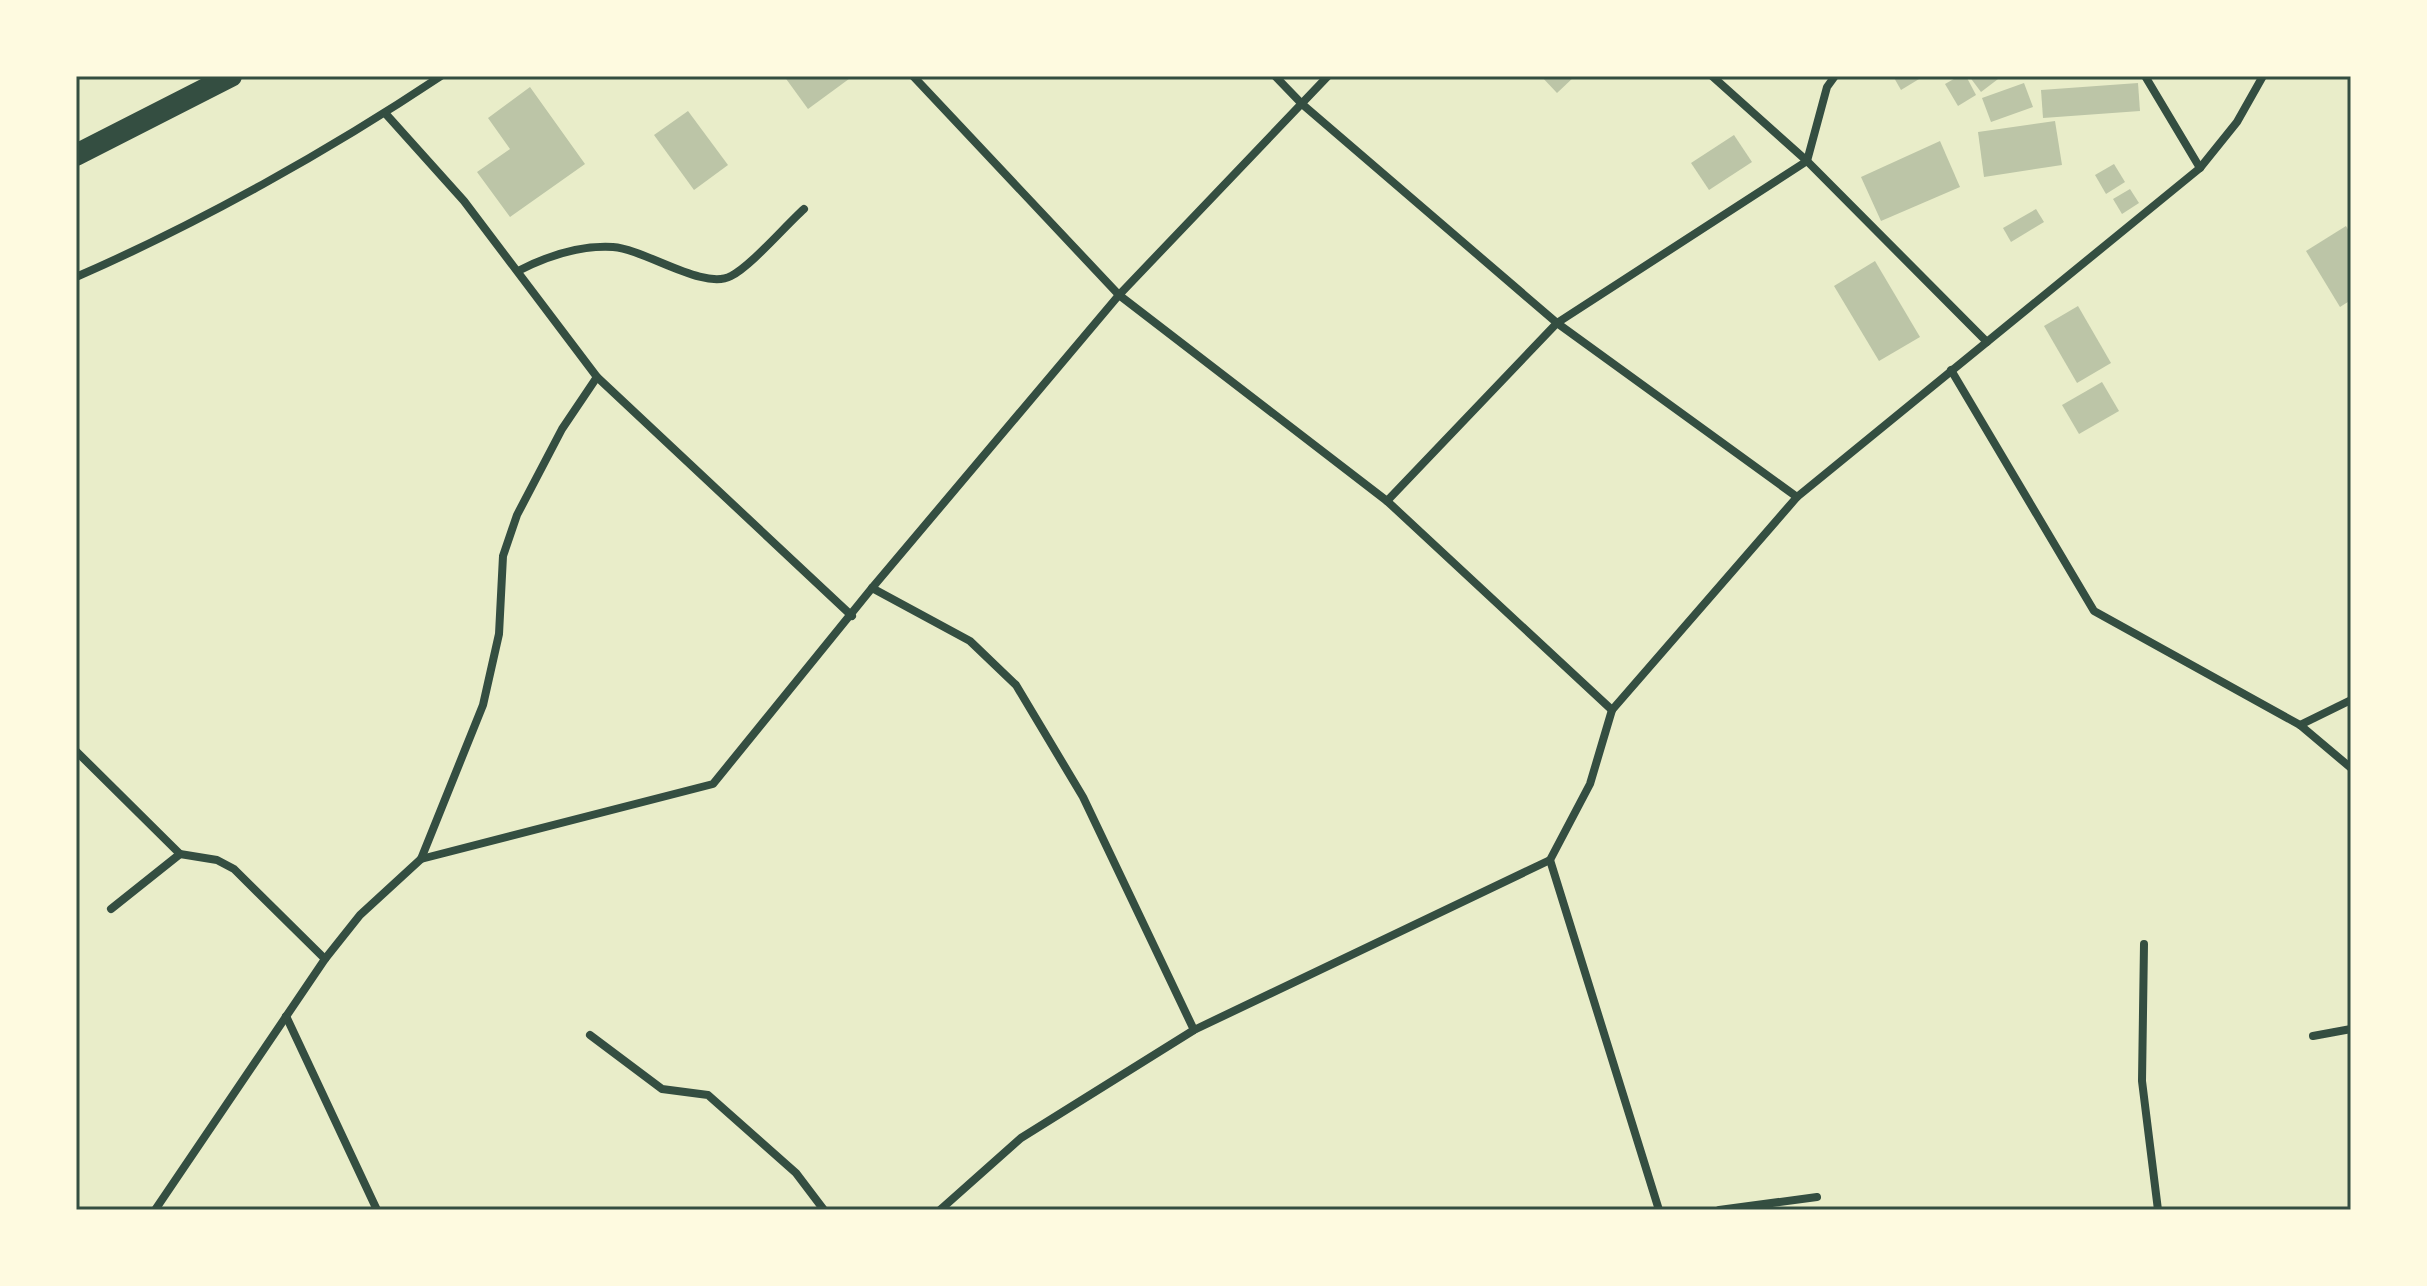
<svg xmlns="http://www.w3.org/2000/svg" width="2427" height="1286" font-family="Roboto,sans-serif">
<rect width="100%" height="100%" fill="#e9edc9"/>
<g fill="#bcc5a7">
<polygon points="784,76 853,76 808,109"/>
<polygon points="1541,76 1575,76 1557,93"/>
<polygon points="1893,76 1924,76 1901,90"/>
<polygon points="1959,76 1966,76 1976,95 1958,106 1945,84"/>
<polygon points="1969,76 2002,76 1981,92"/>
<polygon points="2024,83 2033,107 1991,122 1982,98"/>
<polygon points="2138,83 2140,111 2043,118 2041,90"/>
<polygon points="530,87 585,164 510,217 477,172 510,149 488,118"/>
<polygon points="688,111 728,165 694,190 654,135"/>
<polygon points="2055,121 2062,165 1984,177 1978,132"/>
<polygon points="1734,135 1752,162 1709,190 1691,163"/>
<polygon points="1940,141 1960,187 1881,221 1861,177"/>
<polygon points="2114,164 2125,182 2106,194 2095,175"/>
<polygon points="2130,189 2139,203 2122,214 2113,199"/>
<polygon points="2036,209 2044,222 2011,242 2003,228"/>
<polygon points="2346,226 2351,235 2351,300 2340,307 2306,251"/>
<polygon points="1875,261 1920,337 1879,361 1834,286"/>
<polygon points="2078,306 2111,363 2077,383 2044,326"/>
<polygon points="2102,382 2119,411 2079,434 2062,405"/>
</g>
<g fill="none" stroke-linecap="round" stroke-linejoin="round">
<g stroke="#344e41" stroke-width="8">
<polyline points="913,76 1119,295 1387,501 1612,710"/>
<polyline points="1275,76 1302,104 1557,323 1797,497"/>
<polyline points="1712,76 1807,161 1987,342"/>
<polyline points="2145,76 2200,168"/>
<polyline points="385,113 464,201 597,377 852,616"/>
<path d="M518,271C547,256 579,245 613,247C645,249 704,291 731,276C751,266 785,226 804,209"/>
<path d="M76,277C198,224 330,150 441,76"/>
<polyline points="1951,370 2094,611 2300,725 2351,768"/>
<polyline points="1387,501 1557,323 1807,161 1827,87 1835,76"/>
<polyline points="872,588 970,641 1016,685 1083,797 1194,1030"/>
<polyline points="2300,725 2351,700"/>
<polyline points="76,751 180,854 217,860 234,869 325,959"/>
<polyline points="421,859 713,784 872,588 1119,295 1328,76"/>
<polyline points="1550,860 1659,1210"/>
<polyline points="111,909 180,854"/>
<polyline points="2144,944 2142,1081 2158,1210"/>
<polyline points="286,1016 377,1210"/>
<polyline points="590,1035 662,1089 708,1095 796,1173 824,1210"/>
<polyline points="2313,1036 2351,1029"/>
<polyline points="155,1210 325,959 360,915 421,859 483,705 499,634 503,556 517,515 562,429 597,377"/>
<polyline points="940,1210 1021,1138 1194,1030 1550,860 1590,784 1612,710 1797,497 2200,168 2237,122 2263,76"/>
<polyline points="1719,1210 1817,1197"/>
</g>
<polyline stroke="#344e41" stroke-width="22" points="76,155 231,76"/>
</g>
<rect width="2427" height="1286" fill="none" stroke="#fefae0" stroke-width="156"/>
<rect x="78" y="78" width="2271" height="1130" fill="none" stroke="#344e41" stroke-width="3"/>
</svg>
